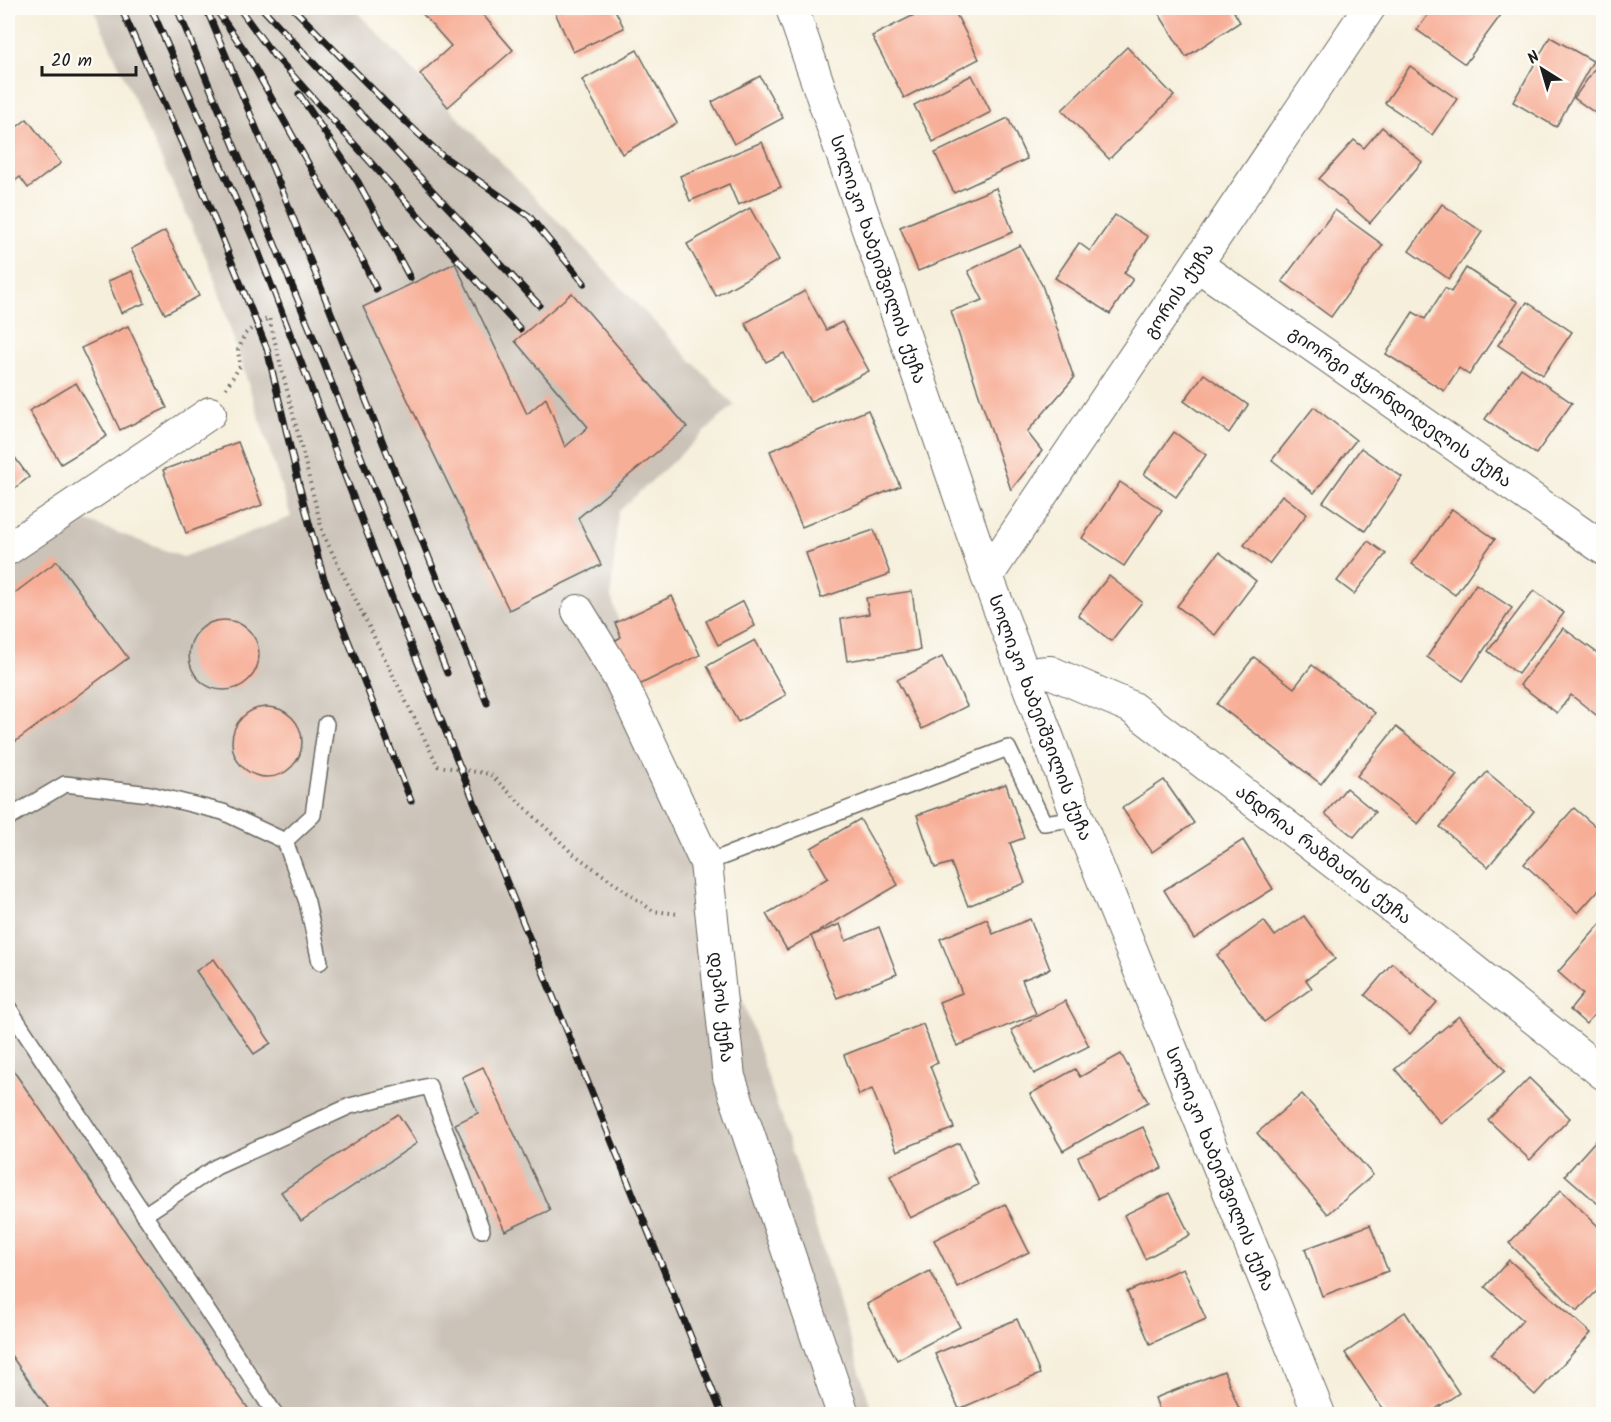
<svg xmlns="http://www.w3.org/2000/svg" width="1611" height="1422" font-family="Kalam,'Noto Sans Georgian',sans-serif">
<rect width="100%" height="100%" fill="#fdfcf7"/>
<filter id="ink" filterUnits="userSpaceOnUse"><feTurbulence type="fractalNoise" baseFrequency=".0167" numOctaves="2"/><feDisplacementMap in="SourceGraphic" scale="12" xChannelSelector="R" yChannelSelector="G"/><feConvolveMatrix kernelMatrix="1 2 1 2 8 2 1 2 1" color-interpolation-filters="sRGB"/></filter>
<filter id="wash" filterUnits="userSpaceOnUse"><feTurbulence type="fractalNoise" baseFrequency=".008" numOctaves="4" result="noise"/><feDisplacementMap in="SourceGraphic" scale="24" xChannelSelector="R" yChannelSelector="G"/><feGaussianBlur stdDeviation="1.35" result="paint"/><feColorMatrix in="noise" values="0 0 0 0 0 0 0 0 0 0 0 0 0 0 0 0 0 1.4 0 .05"/><feComposite in="paint" operator="in"/></filter>
<g filter="url(#wash)">
<rect width="100%" height="100%" fill="#f6efdc"/>
<polygon fill="#cbc2b8" points="93,8 353,8 734,405 618,512 611,597 797,1166 873,1414 8,1414 8,556 68,514 183,557 291,517 212,271"/>
<g id="blocks">
<g fill="#f7ae97">
<polygon points="422,8 477,8 513,50 448,107 420,74 451,46 419,10"/>
<polygon points="553,8 614,8 624,28 573,52"/>
<polygon points="928,8 953,8 979,59 904,98 872,36"/>
<polygon points="1169,8 1241,8 1234,12 1240,22 1186,57 1159,14"/>
<polygon points="1433,8 1506,8 1465,64 1417,30"/>
<polygon points="1550,37 1593,61 1556,127 1513,102"/>
<polygon points="1127,47 1174,96 1109,159 1062,110"/>
<polygon points="637,50 677,123 622,154 582,80"/>
<polygon points="1410,66 1457,99 1432,135 1385,103"/>
<polygon points="1596,67 1604,72 1604,119 1574,98"/>
<polygon points="972,75 991,112 933,142 914,105"/>
<polygon points="760,76 783,118 734,144 712,102"/>
<polygon points="1008,118 1027,159 954,193 935,153"/>
<polygon points="27,119 61,163 28,188 20,177 8,186 8,134"/>
<polygon points="1382,127 1422,162 1370,223 1319,179 1354,140 1364,148"/>
<polygon points="762,142 781,187 738,205 729,184 690,201 680,176"/>
<polygon points="996,188 1013,232 918,271 900,227"/>
<polygon points="1442,204 1482,232 1449,279 1409,251"/>
<polygon points="750,208 779,260 716,296 687,244"/>
<polygon points="1335,210 1383,245 1331,317 1282,281"/>
<polygon points="1115,215 1148,237 1124,273 1133,279 1110,314 1055,278 1079,243 1090,251"/>
<polygon points="165,231 199,296 165,314 131,249"/>
<polygon points="1020,245 1042,285 1074,378 1027,432 1042,451 1011,490 951,311 983,300 968,271"/>
<polygon points="455,263 527,414 546,398 565,447 588,427 515,341 572,293 687,427 578,518 601,565 509,610 363,307"/>
<polygon points="1466,268 1518,302 1469,375 1459,368 1444,391 1386,354 1413,312 1425,319 1445,288 1451,292"/>
<polygon points="132,271 145,303 121,313 108,281"/>
<polygon points="805,291 826,330 842,322 869,371 810,402 784,353 766,362 745,323"/>
<polygon points="1527,302 1572,332 1543,375 1498,345"/>
<polygon points="128,326 167,408 120,430 81,348"/>
<polygon points="1521,368 1572,403 1536,454 1485,419"/>
<polygon points="1204,374 1248,405 1229,433 1184,401"/>
<polygon points="76,383 107,436 61,464 29,411"/>
<polygon points="1314,407 1356,440 1314,493 1272,460"/>
<polygon points="868,410 900,486 802,527 770,451"/>
<polygon points="1174,432 1206,455 1176,497 1144,474"/>
<polygon points="238,442 262,505 186,533 163,470"/>
<polygon points="8,448 29,477 8,493"/>
<polygon points="1361,448 1402,477 1365,531 1323,502"/>
<polygon points="1120,482 1162,510 1124,566 1082,538"/>
<polygon points="1282,495 1307,514 1269,564 1244,545"/>
<polygon points="1452,509 1495,539 1455,595 1412,564"/>
<polygon points="874,530 890,574 821,598 806,553"/>
<polygon points="1368,541 1386,554 1354,594 1337,581"/>
<polygon points="1219,552 1256,581 1215,635 1177,606"/>
<polygon points="57,561 128,658 8,747 8,598"/>
<polygon points="1109,576 1142,602 1111,641 1078,615"/>
<polygon points="1476,584 1512,608 1463,681 1427,657"/>
<polygon points="1534,590 1564,613 1518,674 1488,651"/>
<polygon points="912,591 920,650 847,661 841,619 869,614 866,598"/>
<polygon points="672,596 700,655 635,687 613,642 621,637 615,623"/>
<polygon points="743,601 755,626 718,645 706,621"/>
<circle cx="224" cy="655" r="35"/>
<polygon points="1563,628 1604,658 1604,713 1600,718 1571,695 1557,713 1520,685"/>
<polygon points="755,640 786,695 738,722 707,666"/>
<polygon points="942,657 967,706 922,729 897,680"/>
<polygon points="1254,657 1294,688 1312,665 1375,713 1321,784 1217,704"/>
<circle cx="267" cy="742" r="35"/>
<polygon points="1396,727 1457,775 1418,824 1357,776"/>
<polygon points="1487,772 1534,811 1488,867 1440,827"/>
<polygon points="1164,780 1194,823 1152,852 1122,808"/>
<polygon points="1006,784 1024,838 1010,843 1025,883 968,906 951,863 935,868 917,815"/>
<polygon points="1346,788 1375,812 1354,837 1325,814"/>
<polygon points="1574,808 1604,834 1604,884 1578,913 1524,864"/>
<polygon points="860,819 898,885 787,950 766,914 828,878 811,848"/>
<polygon points="1243,840 1273,889 1194,939 1164,890"/>
<polygon points="1304,916 1335,959 1306,980 1312,988 1264,1022 1217,955 1264,921 1275,936"/>
<polygon points="987,919 993,934 1030,919 1050,969 1022,980 1036,1014 957,1046 939,1002 962,993 940,939"/>
<polygon points="1604,920 1604,1003 1586,1024 1570,1010 1583,994 1558,972"/>
<polygon points="840,924 846,941 879,927 897,974 837,998 811,936"/>
<polygon points="214,959 271,1043 254,1054 196,971"/>
<polygon points="1392,963 1437,1002 1410,1034 1365,995"/>
<polygon points="1065,1001 1089,1046 1034,1074 1011,1030"/>
<polygon points="1459,1016 1505,1071 1441,1124 1395,1069"/>
<polygon points="923,1024 938,1063 930,1066 954,1128 897,1151 872,1089 859,1095 844,1055"/>
<polygon points="1121,1054 1148,1102 1063,1151 1030,1094 1075,1069 1080,1077"/>
<polygon points="8,1063 252,1414 52,1414 8,1351"/>
<polygon points="483,1067 550,1210 505,1231 455,1124 478,1113 462,1077"/>
<polygon points="1529,1078 1570,1118 1530,1160 1488,1120"/>
<polygon points="1302,1094 1373,1175 1328,1214 1257,1133"/>
<polygon points="398,1114 417,1143 301,1221 281,1192"/>
<polygon points="1143,1127 1162,1168 1098,1199 1078,1157"/>
<polygon points="1604,1131 1604,1209 1565,1175"/>
<polygon points="959,1143 978,1185 910,1218 890,1176"/>
<polygon points="1561,1190 1604,1232 1604,1284 1577,1311 1509,1243"/>
<polygon points="1169,1193 1190,1235 1145,1259 1124,1215"/>
<polygon points="1005,1204 1029,1252 958,1288 934,1240"/>
<polygon points="1370,1225 1388,1271 1322,1296 1305,1249"/>
<polygon points="1509,1260 1591,1333 1535,1395 1491,1355 1523,1320 1485,1287"/>
<polygon points="1183,1268 1206,1319 1150,1344 1127,1292"/>
<polygon points="930,1271 960,1327 897,1360 867,1304"/>
<polygon points="1405,1312 1459,1393 1428,1414 1386,1414 1345,1353"/>
<polygon points="1017,1319 1040,1374 959,1409 935,1354"/>
<polygon points="1224,1371 1241,1414 1161,1414 1155,1398"/>
</g>
</g>
</g>
<g filter="url(#ink)">
<use href="#blocks" fill-opacity="0" stroke="#68665f" stroke-width="1.5"/>
<g fill="none" stroke-linecap="round" stroke-linejoin="round">
<g stroke="#68665f" stroke-width="18">
<g id="service">
<polyline points="8,818 65,784 150,794 223,812 285,841 313,815 326,724"/>
<polyline points="285,841 307,902 320,962"/>
<polyline points="706,863 1008,748 1044,823 1078,818"/>
<polyline points="8,1007 275,1414"/>
<polyline points="144,1215 216,1167 350,1106 429,1086 482,1230"/>
</g>
</g>
<g stroke="#68665f" stroke-width="34">
<g id="minor">
<path id="s1" d="M792,8L987,576L1078,818L1319,1414"/>
<path id="s2" d="M1197,265L1604,549"/>
<polyline points="8,549 210,413"/>
<path id="s3" d="M987,576L1369,8"/>
<path id="s4" d="M578,611L621,681L706,863L729,1077L843,1414"/>
<path id="s5" d="M1025,674L1050,672L1131,707L1448,950L1604,1074"/>
</g>
</g>
<polyline stroke="#68665f" stroke-width="4" stroke-dasharray="1.5 4.5" stroke-linecap="butt" points="226,388 240,366 238,350 245,334 257,324 269,318 323,534 438,766 490,774 571,852 653,911 679,914"/>
<use href="#service" stroke="#fff" stroke-width="15"/>
<use href="#minor" stroke="#fff" stroke-width="32"/>
<g stroke="#1c1c1c" stroke-width="7">
<g id="rail">
<polyline points="121,8 199,181 267,349 299,485 323,576 411,801"/>
<polyline points="151,8 255,243 399,616 722,1414"/>
<polyline points="177,8 319,351 447,673"/>
<polyline points="206,8 284,195 487,703"/>
<polyline points="215,8 245,51 364,263 376,289"/>
<polyline points="239,8 274,56"/>
<polyline points="262,8 539,305"/>
<polyline points="293,8 385,102 440,154 529,216 584,283"/>
<polyline points="270,50 520,329"/>
<polyline points="299,94 358,182 410,278"/>
</g>
</g>
<use href="#rail" stroke="#fdfcf7" stroke-width="4.5" stroke-dasharray="14" stroke-linecap="butt"/>
</g>
</g>
<g text-anchor="middle" stroke-width="4.5" stroke-linejoin="round" paint-order="stroke">
<g font-size="18" fill="#1c1c1c" stroke="#fdfcf7">
<text dy="6" stroke="none"><textPath href="#s1" startOffset="266">სოლიკო ხაბეიშვილის ქუჩა</textPath></text>
<text dy="6" stroke="none"><textPath href="#s3" startOffset="344">გორის ქუჩა</textPath></text>
<text dy="6" stroke="none"><textPath href="#s2" startOffset="248">გიორგი ჭყონდიდელის ქუჩა</textPath></text>
<text dy="6" stroke="none"><textPath href="#s1" startOffset="752">სოლიკო ხაბეიშვილის ქუჩა</textPath></text>
<text dy="6" stroke="none"><textPath href="#s5" startOffset="356">ანდრია რაზმაძის ქუჩა</textPath></text>
<text dy="6" stroke="none"><textPath href="#s4" startOffset="428">დეპოს ქუჩა</textPath></text>
<text dy="6" stroke="none"><textPath href="#s1" startOffset="1238">სოლიკო ხაბეიშვილის ქუჩა</textPath></text>
</g>
</g>
<rect width="1611" height="1422" fill="none" stroke="#fdfcf7" stroke-width="30"/>
<g transform="translate(1542 69) rotate(323)" stroke="#fdfcf7" stroke-width="4.5" paint-order="stroke">
<path d="M0-4.5L10 22L0 15L-10 22Z" fill="#1c1c1c"/>
<text y="-9" font-size="16" font-weight="bold" text-anchor="middle" fill="#1c1c1c">N</text>
</g>
<path d="M42 66v9h94v-9" fill="none" stroke="#1c1c1c" stroke-width="3"/>
<text x="51" y="66" font-size="18" fill="#1c1c1c" stroke="#fdfcf7" stroke-width="4.5" paint-order="stroke">20 m</text>
</svg>
